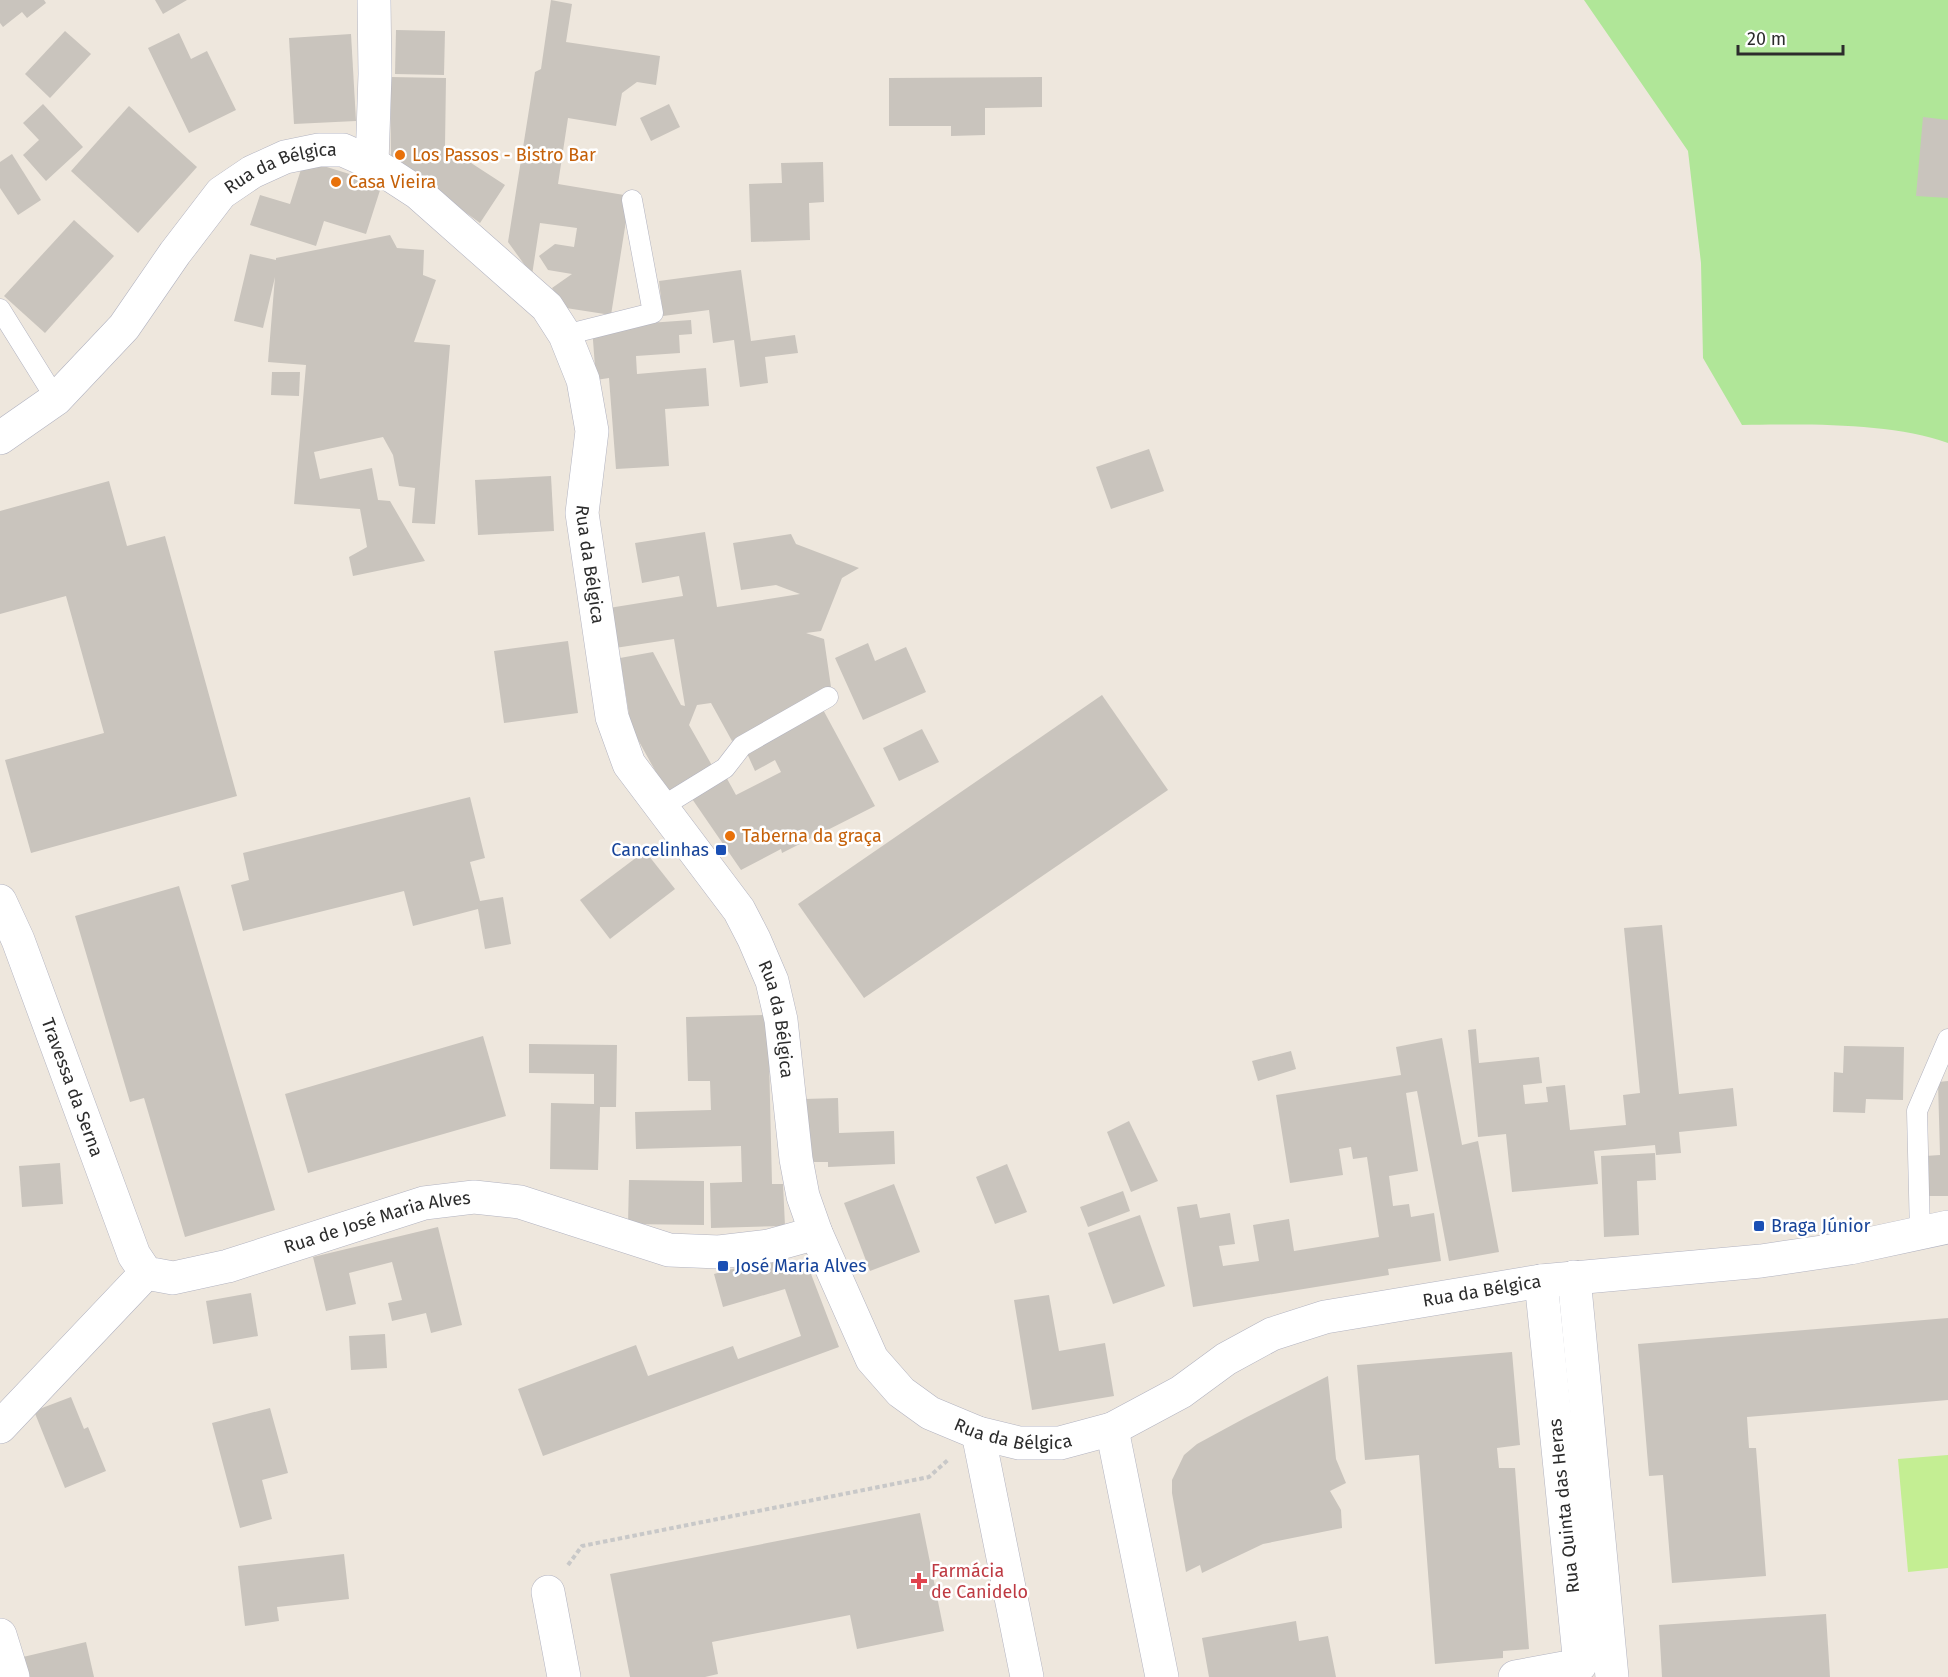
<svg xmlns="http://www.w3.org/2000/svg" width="1948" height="1677" font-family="'Fira Sans',sans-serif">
<rect width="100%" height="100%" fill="#eee7dd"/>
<path fill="#b0e698" d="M1584,0H1948V443C1891,422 1803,424 1742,425L1703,358L1701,263L1688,151Z"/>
<polygon fill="#c4ee93" points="1948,1455 1948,1568 1908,1572 1898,1459"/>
<g fill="#c9c4bd">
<polygon points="0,0 44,0 46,3 27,18 22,12 3,27 0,23"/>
<polygon points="155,0 187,0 163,14"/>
<polygon points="551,0 572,4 566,42 660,56 656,85 637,82 622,93 616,126 568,118 558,184 630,196 611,315 566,308 552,288 572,274 548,270 539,256 555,244 574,247 577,228 540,223 532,275 508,242 535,72 541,69"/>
<polygon points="396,30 445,31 444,75 395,74"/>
<polygon points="65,31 91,54 50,98 25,74"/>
<polygon points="179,33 191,59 207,51 236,110 189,133 148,48"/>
<polygon points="351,34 356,121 294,124 289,38"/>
<polygon points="390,77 446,78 445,146 505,185 480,223 391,158"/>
<polygon points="1042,77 1042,107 985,108 985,135 951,136 951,126 889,126 889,78"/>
<polygon points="43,104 83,147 46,181 23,155 39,140 23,123"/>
<polygon points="669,104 680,127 651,141 640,118"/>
<polygon points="129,106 197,167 138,233 71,171"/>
<polygon points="1923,117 1948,120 1948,198 1916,196"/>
<polygon points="12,154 41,200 18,215 0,188 0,162"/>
<polygon points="304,160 382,184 366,234 324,221 316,246 250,225 260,195 290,204"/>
<polygon points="823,162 824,202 809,203 810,240 751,242 749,184 782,183 781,163"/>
<polygon points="74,220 114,256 45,333 4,296"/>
<polygon points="390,235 397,248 424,250 423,275 436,280 414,342 450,345 435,524 412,523 415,488 399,486 393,455 383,437 314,452 320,479 372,468 378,500 390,501 425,561 353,576 349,557 367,547 360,509 294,504 306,365 268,362 275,277 263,328 234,321 250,254 276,260 276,258"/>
<polygon points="741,270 751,341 795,335 798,353 765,357 768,383 740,387 734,340 713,343 709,310 663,316 659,281"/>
<polygon points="691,320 692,334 679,335 680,353 636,356 637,374 706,368 709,406 665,409 669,466 616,469 609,378 596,380 592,327"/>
<polygon points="272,372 300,372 299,396 271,395"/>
<polygon points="1149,449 1164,491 1111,509 1096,467"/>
<polygon points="551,476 554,531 478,535 475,480"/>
<polygon points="109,481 127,546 165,536 237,796 31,853 5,760 104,733 66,596 0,614 0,511"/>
<polygon points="705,532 717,607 800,594 776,585 741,590 733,543 791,534 796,544 859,568 842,578 821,631 806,633 824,639 831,687 732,741 711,703 697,705 689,725 714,769 668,794 631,727 620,658 653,652 681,705 685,706 674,639 615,648 609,608 683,596 679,576 642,583 635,543"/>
<polygon points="568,641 578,713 504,723 494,651"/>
<polygon points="868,643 875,661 906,647 926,692 863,720 835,658"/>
<polygon points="1102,695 1168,790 864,998 798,904"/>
<polygon points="820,704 875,806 782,853 781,849 741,870 688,793 725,775 736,795 781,772 775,760 755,771 745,749"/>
<polygon points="922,729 939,762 899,781 883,748"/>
<polygon points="470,797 485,858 470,862 480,901 503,897 511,944 485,949 478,909 413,926 404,891 243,931 231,885 249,880 243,853"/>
<polygon points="645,851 675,889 610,939 580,900"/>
<polygon points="179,886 275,1210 185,1237 144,1098 130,1102 75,916"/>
<polygon points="1662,925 1679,1094 1733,1088 1737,1126 1679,1132 1681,1153 1656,1155 1655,1145 1594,1151 1598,1184 1512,1192 1506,1134 1478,1137 1468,1030 1476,1029 1479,1063 1539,1057 1542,1083 1523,1085 1525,1104 1548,1102 1546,1087 1565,1085 1570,1130 1626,1125 1623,1095 1640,1093 1624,928"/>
<polygon points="768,1015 772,1184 783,1184 785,1226 711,1228 710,1183 742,1182 741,1146 636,1149 635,1112 711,1110 710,1081 688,1081 686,1017"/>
<polygon points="483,1036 506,1116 308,1173 285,1094"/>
<polygon points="1442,1038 1462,1145 1478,1141 1499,1252 1449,1261 1417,1091 1406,1093 1418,1171 1389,1176 1393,1206 1409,1204 1411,1217 1434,1213 1441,1261 1388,1269 1389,1275 1193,1307 1177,1207 1197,1204 1200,1218 1230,1213 1235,1244 1219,1246 1223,1266 1259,1261 1253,1225 1289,1219 1294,1251 1379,1237 1367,1157 1353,1159 1351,1147 1339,1149 1343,1175 1290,1183 1276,1095 1401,1075 1396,1047"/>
<polygon points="529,1044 617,1045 616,1107 600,1107 598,1170 550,1169 551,1103 594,1104 594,1074 529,1073"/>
<polygon points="1844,1046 1904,1047 1903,1100 1866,1099 1865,1113 1833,1112 1834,1072 1843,1073"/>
<polygon points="1291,1051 1296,1069 1258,1081 1252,1061"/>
<polygon points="1948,1081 1948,1196 1925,1196 1925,1156 1940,1155 1938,1082"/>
<polygon points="838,1098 839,1133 894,1131 895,1164 828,1167 828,1162 807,1162 804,1099"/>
<polygon points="1129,1121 1158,1181 1131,1192 1107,1132"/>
<polygon points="1655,1153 1656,1180 1637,1181 1639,1235 1604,1237 1601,1156"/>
<polygon points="60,1163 63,1204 22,1207 19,1166"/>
<polygon points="1007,1164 1027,1212 995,1224 976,1177"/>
<polygon points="629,1180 704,1181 704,1225 628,1224"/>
<polygon points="894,1184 920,1252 870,1271 844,1203"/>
<polygon points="1123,1191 1130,1211 1088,1227 1080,1207"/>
<polygon points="1140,1215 1165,1286 1113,1304 1088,1233"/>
<polygon points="438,1227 462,1325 431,1333 426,1313 392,1321 388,1303 402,1300 392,1262 349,1273 356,1304 326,1311 313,1257"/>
<polygon points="772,1258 811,1274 839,1347 543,1456 518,1389 636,1345 648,1376 733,1346 738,1359 801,1336 785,1289 723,1307 714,1274"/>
<polygon points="251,1293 258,1336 213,1344 206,1301"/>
<polygon points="1049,1295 1059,1351 1105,1343 1114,1396 1032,1410 1014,1300"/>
<polygon points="1948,1318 1948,1400 1747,1417 1749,1448 1756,1448 1766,1576 1672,1583 1663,1475 1649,1476 1638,1344"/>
<polygon points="385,1334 387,1368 351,1370 349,1336"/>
<polygon points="1512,1352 1520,1445 1497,1448 1499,1468 1515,1468 1529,1649 1503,1651 1503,1658 1435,1664 1419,1455 1365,1460 1357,1365"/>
<polygon points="1328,1376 1336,1459 1346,1483 1330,1491 1341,1510 1342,1528 1263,1544 1202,1573 1200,1565 1186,1572 1172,1493 1172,1480 1184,1455 1197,1444 1245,1418"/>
<polygon points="71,1397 84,1429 88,1427 106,1471 65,1488 34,1411"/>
<polygon points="270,1408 288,1473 262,1480 272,1519 240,1528 212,1423"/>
<polygon points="920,1513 944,1631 857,1649 850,1615 712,1642 718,1674 705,1677 630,1677 610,1574"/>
<polygon points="344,1554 349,1599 277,1607 279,1621 245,1626 238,1566"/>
<polygon points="1826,1614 1830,1677 1662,1677 1659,1625"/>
<polygon points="1296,1621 1299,1641 1328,1636 1336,1677 1209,1677 1202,1638"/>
<polygon points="86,1642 94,1677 28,1677 23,1657"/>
</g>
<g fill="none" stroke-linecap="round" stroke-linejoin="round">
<g stroke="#b2b3c0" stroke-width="21">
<g id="lane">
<polyline points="0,309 56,399"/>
<polyline points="565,335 653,313 632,200"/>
<polyline points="660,808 725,768 742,746 828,697"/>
<polyline points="1920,1233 1917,1111 1948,1039"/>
</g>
</g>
<g stroke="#b2b3c0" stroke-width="34">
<g id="street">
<polyline points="1574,1277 1612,1677"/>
<polyline points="0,1427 146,1273"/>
<polyline points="978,1433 1027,1677"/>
<polyline points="548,1592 564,1677"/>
<polyline points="0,1635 13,1677"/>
<polyline points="1515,1677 1580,1665 1541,1281"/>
</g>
</g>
<g stroke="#b2b3c0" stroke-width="34">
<g id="secondary">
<polyline points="372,163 375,74 374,0"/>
<path id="s1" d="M0,438L56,399L124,327L175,253L221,193L252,172L285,157L319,150H343L372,163L418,193L547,307L565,335L583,380L592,431L582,513L612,717L629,764L739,910L754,939L772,981L781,1020L796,1159L803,1196L816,1233L872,1359L901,1392L930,1413L978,1433L1019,1443H1060L1112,1429L1181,1392L1226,1359L1272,1334L1325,1317L1541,1281L1761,1261L1850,1248L1948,1227"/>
<path id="s2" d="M0,901L18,940L134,1255L146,1273L173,1278L228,1266L424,1203L474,1197L520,1202L669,1250L719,1252L769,1246L816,1233"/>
<polyline points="1112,1429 1162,1677"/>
</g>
</g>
<polyline stroke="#c8c8c8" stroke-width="4" stroke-dasharray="4.5 3" stroke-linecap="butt" points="568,1565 582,1546 929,1477 948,1460"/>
<use href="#lane" stroke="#fff" stroke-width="20"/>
<use href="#street" stroke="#fff" stroke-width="33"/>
<use href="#secondary" stroke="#fff" stroke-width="33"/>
</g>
<g fill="#e8710a" stroke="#fff" stroke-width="2">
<circle cx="400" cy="155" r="6"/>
<circle cx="336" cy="182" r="6"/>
<circle cx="730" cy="836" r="6"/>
</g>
<g fill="#1a4fb4" stroke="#fff" stroke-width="2">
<rect x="715" y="844" width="12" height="12" rx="3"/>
<rect x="1753" y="1220" width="12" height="12" rx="3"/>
<rect x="717" y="1260" width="12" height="12" rx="3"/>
</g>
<path fill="#e0444e" stroke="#fff" stroke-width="2" d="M916 1572h6v6h6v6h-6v6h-6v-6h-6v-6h6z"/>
<g text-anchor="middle" stroke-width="5" stroke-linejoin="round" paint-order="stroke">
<g font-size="18" fill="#c56008" stroke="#fff" text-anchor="start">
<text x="412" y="161">Los Passos - Bistro Bar</text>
<text x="348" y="188">Casa Vieira</text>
<text x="742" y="842">Taberna da graça</text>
</g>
<g font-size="18" fill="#2c2c2c" stroke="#fff">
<text dy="6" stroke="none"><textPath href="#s1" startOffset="399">Rua da Bélgica</textPath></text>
<text dy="6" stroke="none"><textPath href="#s1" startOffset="992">Rua da Bélgica</textPath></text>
<text dy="6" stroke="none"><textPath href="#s1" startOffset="1496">Rua da Bélgica</textPath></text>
<text dy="6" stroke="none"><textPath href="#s2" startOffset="200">Travessa da Serna</textPath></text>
<text dy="6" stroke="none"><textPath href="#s2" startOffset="640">Rua de José Maria Alves</textPath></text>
<text dy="6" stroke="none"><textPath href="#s1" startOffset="2522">Rua da Bélgica</textPath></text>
<text dy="6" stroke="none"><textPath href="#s1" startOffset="2019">Rua da Bélgica</textPath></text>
<text transform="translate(1564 1506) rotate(-96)" y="6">Rua Quinta das Heras</text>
</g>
<g font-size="18" fill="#164399" stroke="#fff" text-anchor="start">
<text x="709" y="856" text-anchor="end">Cancelinhas</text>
<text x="1771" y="1232">Braga Júnior</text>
<text x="735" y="1272">José Maria Alves</text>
</g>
<g font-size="18" fill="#be3a42" stroke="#fff" text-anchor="start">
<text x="931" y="1577">Farmácia<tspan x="931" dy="21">de Canidelo</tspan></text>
</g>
</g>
<path d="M1738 45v9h105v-9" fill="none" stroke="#2c2c2c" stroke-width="3"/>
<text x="1747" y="45" font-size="18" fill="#2c2c2c" stroke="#ffffff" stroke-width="4.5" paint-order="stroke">20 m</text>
</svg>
